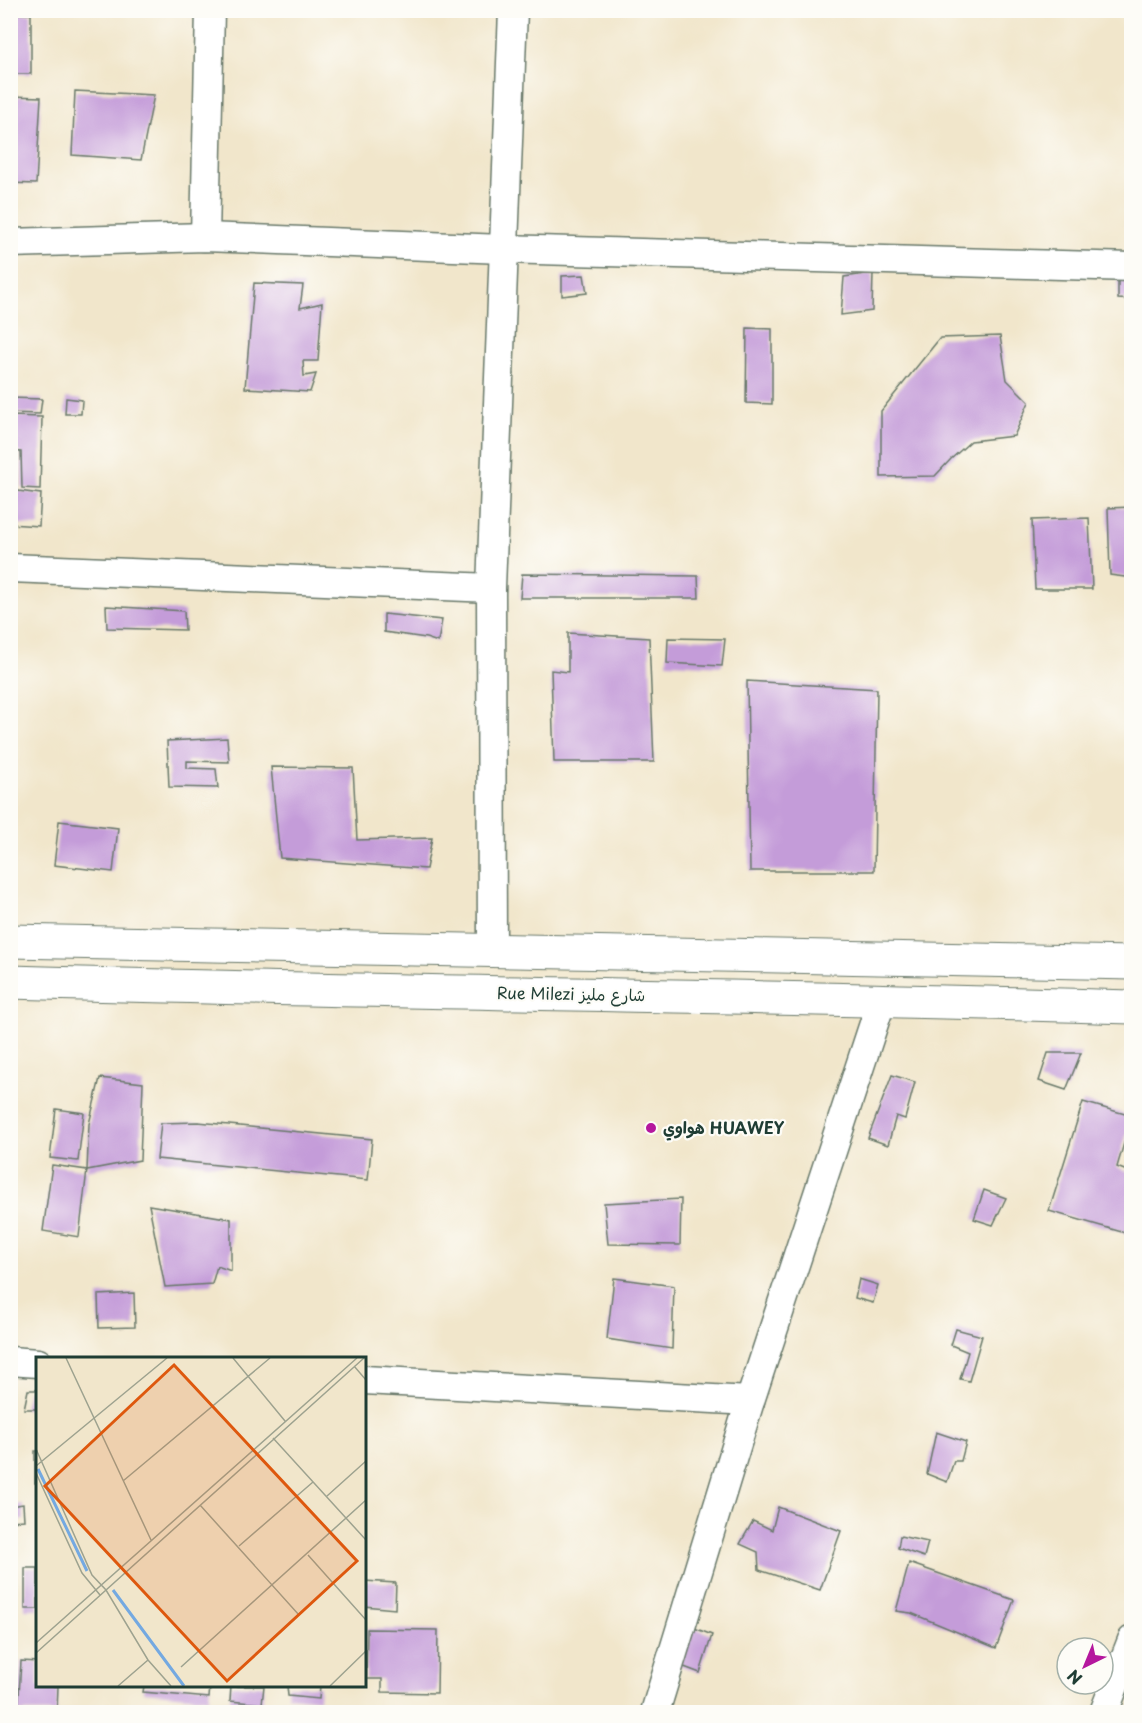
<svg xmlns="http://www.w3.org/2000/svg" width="1142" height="1723" font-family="'Playpen Sans','Playpen Sans Arabic',sans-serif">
<rect width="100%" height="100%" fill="#fdfcf7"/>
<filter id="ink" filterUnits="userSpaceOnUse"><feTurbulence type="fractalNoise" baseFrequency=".0167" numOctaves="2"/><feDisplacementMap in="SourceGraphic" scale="12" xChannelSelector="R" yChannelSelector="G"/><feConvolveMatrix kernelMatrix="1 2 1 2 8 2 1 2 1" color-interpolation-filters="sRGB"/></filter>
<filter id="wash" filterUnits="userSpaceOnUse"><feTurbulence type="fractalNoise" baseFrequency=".008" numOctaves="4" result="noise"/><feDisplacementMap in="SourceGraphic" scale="24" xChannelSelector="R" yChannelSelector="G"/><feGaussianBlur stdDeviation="1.35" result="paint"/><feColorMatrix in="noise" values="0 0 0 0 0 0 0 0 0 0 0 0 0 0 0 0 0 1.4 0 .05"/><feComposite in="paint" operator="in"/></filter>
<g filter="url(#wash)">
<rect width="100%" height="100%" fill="#f1e6cb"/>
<g id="blocks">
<g fill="#c49cd9">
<polygon points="10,13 31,14 31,74 10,74"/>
<polygon points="75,91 154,95 141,160 72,155"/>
<polygon points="10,96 41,97 36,184 10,183"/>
<polygon points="873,273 872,311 841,315 844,277"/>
<polygon points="584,275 587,293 562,296 562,276"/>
<polygon points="1118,280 1132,281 1132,300 1118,299"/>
<polygon points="254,283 303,285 300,308 322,303 318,361 303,361 304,376 316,374 310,392 245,388"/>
<polygon points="747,328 772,329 772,404 746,403"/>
<polygon points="1000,336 1007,380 1029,402 1014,436 971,441 951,459 935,476 881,477 881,411 940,338"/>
<polygon points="10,398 42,399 40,414 10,413"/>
<polygon points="66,398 82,400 81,414 65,414"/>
<polygon points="10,416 42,417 40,489 22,488 21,452 10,451"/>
<polygon points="10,490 41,494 39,526 10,524"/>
<polygon points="1132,507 1132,578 1110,575 1108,508"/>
<polygon points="1089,518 1092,589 1035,589 1032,520"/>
<polygon points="522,574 698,576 699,598 520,598"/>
<polygon points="106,606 184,611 185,630 107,628"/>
<polygon points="384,614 442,620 438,642 426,638 384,632"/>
<polygon points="568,633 649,638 654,762 554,762 551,670 568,672"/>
<polygon points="668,638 725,639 722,666 667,663"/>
<polygon points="747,681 877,689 874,871 750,871"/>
<polygon points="227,738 229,762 187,761 187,768 216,769 218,788 169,787 167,741"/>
<polygon points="271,767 353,768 357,840 432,838 426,869 280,858"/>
<polygon points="59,821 118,828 113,872 54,865"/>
<polygon points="1048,1053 1081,1053 1066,1090 1039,1081"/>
<polygon points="892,1075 915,1082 905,1119 896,1116 888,1145 868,1138"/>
<polygon points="100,1078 143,1083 140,1160 87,1170 89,1124"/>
<polygon points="1083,1102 1132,1116 1117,1167 1132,1173 1132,1235 1049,1211"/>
<polygon points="56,1109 84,1113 78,1161 50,1158"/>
<polygon points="198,1122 372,1139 368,1180 157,1159 161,1123"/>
<polygon points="52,1165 87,1170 79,1237 43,1231"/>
<polygon points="984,1190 1006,1198 993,1225 974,1219"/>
<polygon points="681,1199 680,1245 608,1244 604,1203"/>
<polygon points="149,1205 231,1219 231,1271 217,1266 212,1284 165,1287"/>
<polygon points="614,1278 674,1286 672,1349 607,1339"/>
<polygon points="859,1279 878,1285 873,1303 855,1298"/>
<polygon points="134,1293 135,1327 99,1328 98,1295"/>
<polygon points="956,1329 982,1336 969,1381 960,1379 968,1352 951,1345"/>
<polygon points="28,1390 38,1390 38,1409 24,1409"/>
<polygon points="936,1432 966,1442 961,1461 954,1461 947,1482 927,1474"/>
<rect x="35" y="1451" width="3" height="32"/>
<polygon points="23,1504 24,1520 10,1521 10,1506"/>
<polygon points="778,1507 841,1531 820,1590 759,1570 758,1552 740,1544 753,1521 772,1530"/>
<polygon points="900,1536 928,1542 924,1557 898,1548"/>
<polygon points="909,1563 1014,1600 996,1648 911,1613 896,1611"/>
<rect x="25" y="1568" width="13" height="41"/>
<polygon points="364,1581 396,1583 395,1609 364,1606"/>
<polygon points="692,1627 712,1635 700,1673 679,1665"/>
<polygon points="367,1629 438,1630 437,1693 382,1692 382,1679 366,1679"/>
<polygon points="21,1661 38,1662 38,1686 58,1686 57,1712 18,1712"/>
<polygon points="144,1686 210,1686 209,1698 143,1692"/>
<polygon points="231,1686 264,1686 262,1704 230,1701"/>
<polygon points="287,1686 320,1686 319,1699 288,1696"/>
</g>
</g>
</g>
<g filter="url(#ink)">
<use href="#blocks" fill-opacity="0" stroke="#687869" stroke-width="1.5"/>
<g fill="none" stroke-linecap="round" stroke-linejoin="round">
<g stroke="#687869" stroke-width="31">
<g id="minor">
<polyline points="205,237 210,10"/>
<polyline points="10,243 205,237 503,249 1132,267"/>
<polyline points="10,568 491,588"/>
<polyline points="492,951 491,588 513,10"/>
<polyline points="10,1361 38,1363"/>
<polyline points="364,1380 750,1401"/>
<polyline points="655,1712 750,1401 882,999"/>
<polyline points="1104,1712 1132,1640"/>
</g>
</g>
<g stroke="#687869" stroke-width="35">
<g id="tertiary">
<polyline points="10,941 1132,963"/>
<path d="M10,982C384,993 758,995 1132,1007"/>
</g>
</g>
<use href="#minor" stroke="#fff" stroke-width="28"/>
<use href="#tertiary" stroke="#fff" stroke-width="33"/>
</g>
</g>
<circle fill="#b5179e" stroke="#fdfcf7" stroke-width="2" cx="651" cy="1128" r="6"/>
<g text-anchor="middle" stroke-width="4.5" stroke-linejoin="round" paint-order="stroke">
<g font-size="16" fill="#1f3d34" stroke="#fdfcf7">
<text transform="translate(571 994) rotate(1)" y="6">Rue Milezi شارع مليز</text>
</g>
<g font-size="16" font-weight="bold" fill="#1f3d34" stroke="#fdfcf7" text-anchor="start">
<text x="663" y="1134">هواوي HUAWEY</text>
</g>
</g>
<g transform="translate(36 1357)">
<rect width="330" height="330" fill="#f1e6cb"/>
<path fill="none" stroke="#74a9e1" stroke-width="3" d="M2,112L51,214M77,233L148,329"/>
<path fill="none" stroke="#9da28f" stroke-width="1.5" d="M30,1L115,183M197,1L249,64M318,9L330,23M237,81L330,183M0,92L56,218L70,233L112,303L135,329M0,109L131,1M0,116L46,216L64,238M87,124L234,1M291,139L330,104M164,148L263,258M203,189L277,125M272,198L330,263M0,286L321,1M0,296L328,1M145,310L330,143M82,329L112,303M294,329L330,294"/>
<path fill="#de580e" fill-opacity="0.15" stroke="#de580e" stroke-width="3" d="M138,8L321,204L191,324L9,129Z"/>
<rect width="330" height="330" fill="none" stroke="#1f3d34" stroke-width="3"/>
</g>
<rect width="1142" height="1723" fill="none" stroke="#fdfcf7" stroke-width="36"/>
<g transform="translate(1085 1666) rotate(223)"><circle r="28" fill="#fdfcf7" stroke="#a4b0a9" stroke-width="1.5"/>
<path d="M0-4.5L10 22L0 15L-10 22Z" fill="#b5179e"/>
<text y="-9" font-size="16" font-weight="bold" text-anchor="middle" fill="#1f3d34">N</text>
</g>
</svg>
